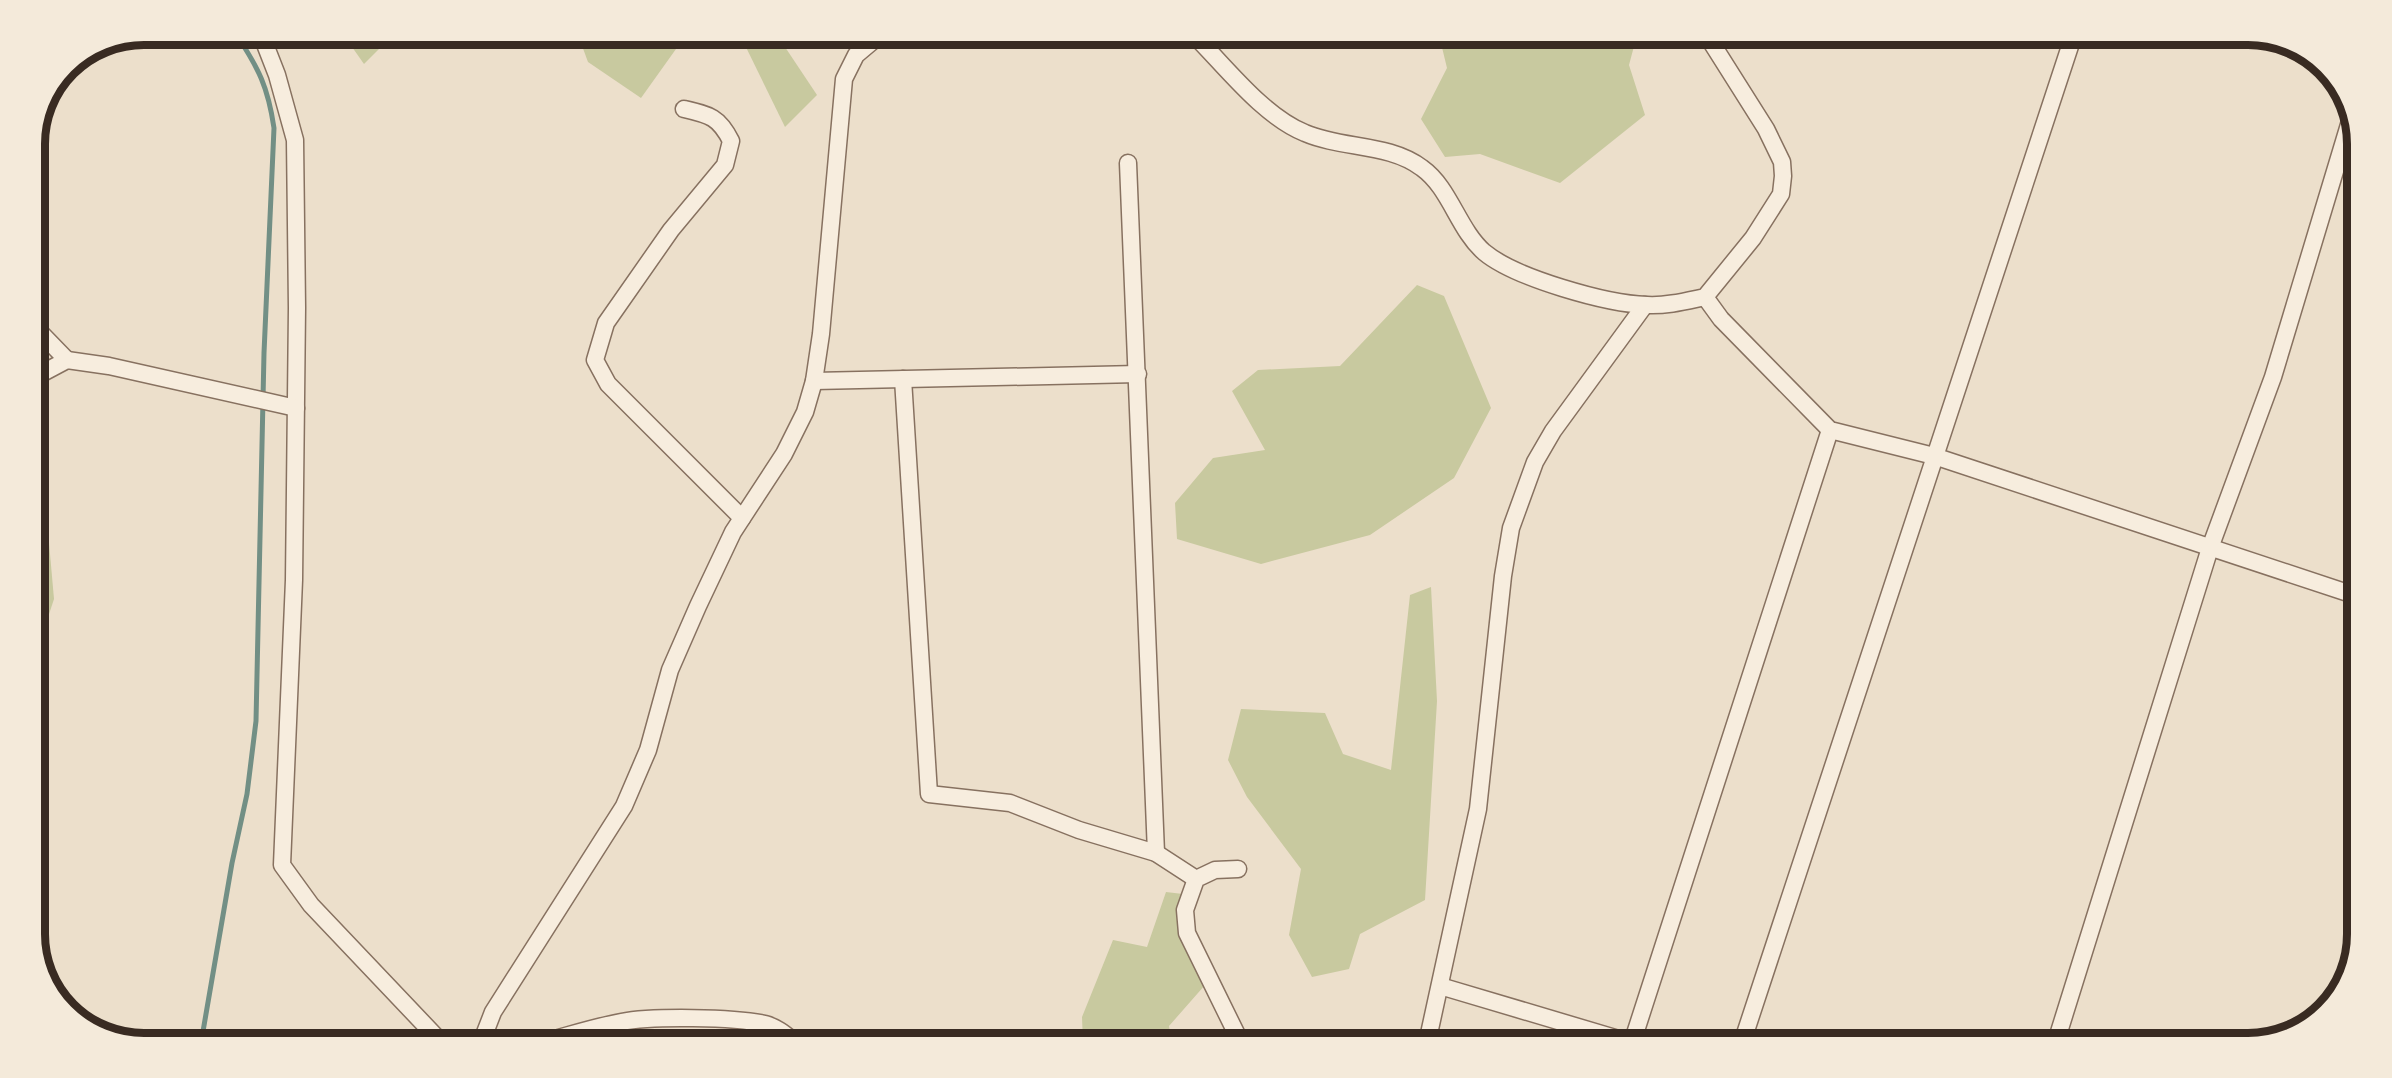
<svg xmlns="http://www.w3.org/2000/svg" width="2392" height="1078" font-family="'PT Serif',serif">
<rect width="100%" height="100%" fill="#ecdfcb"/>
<g fill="#c8c99f">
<polygon points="347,34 393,34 393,35 364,64 345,37"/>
<polygon points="578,35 579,34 686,35 641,98 588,62"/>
<polygon points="740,35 777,35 817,95 785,127"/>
<polygon points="1439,35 1637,35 1629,65 1645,115 1560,183 1480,154 1445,157 1421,119 1447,68"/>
<polygon points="1417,285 1444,296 1491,408 1454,478 1370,535 1261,564 1177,539 1175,503 1213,458 1265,450 1232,391 1258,370 1340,366"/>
<polygon points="35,515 47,520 54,599 35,657"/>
<polygon points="1431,587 1437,701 1425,900 1360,934 1349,969 1312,977 1289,935 1301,869 1247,797 1228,760 1241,709 1325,713 1343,754 1391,770 1410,595"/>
<polygon points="1166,892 1183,894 1205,985 1169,1026 1172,1043 1083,1043 1082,1017 1113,940 1147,947"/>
</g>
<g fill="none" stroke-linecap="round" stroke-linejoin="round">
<path stroke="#728f85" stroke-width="5" d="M201,1043L232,863L247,794L256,721L264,353L274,128C268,87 259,69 236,34"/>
<g stroke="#877160" stroke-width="19">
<g id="street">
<polyline points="261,34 277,75 295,140 297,308 294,580 282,865 311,905 442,1043"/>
<path d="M1193,34C1226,67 1263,116 1305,133C1342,149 1389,143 1422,168C1450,188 1458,229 1484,252C1515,278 1607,304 1647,305C1667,306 1686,301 1705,297L1753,238L1781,194L1783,176L1782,162L1766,129L1706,34"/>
<path d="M684,109C710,115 719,117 731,141L725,165L671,230L606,323L595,360L608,384L742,518"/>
<polyline points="1128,163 1156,853"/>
<polyline points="1705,297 1721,319 1830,430 1934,456 2357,596"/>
<polyline points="35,327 67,360"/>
<polyline points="35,377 67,360 109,366 296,408"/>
<polyline points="903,379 929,794 1010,803 1079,830 1156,853 1196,879"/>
<polyline points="814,381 1138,374"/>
<polyline points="1238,869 1215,870 1196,879 1185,910 1187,933 1241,1043"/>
<polyline points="1440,986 1632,1043"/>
<polyline points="481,1043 493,1012 624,806 648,750 670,670 698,606 733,532 784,454 805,412 814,381 821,334 844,79 856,55 881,34"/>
<path d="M540,1043C567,1036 594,1027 621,1022C652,1016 734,1017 765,1024C777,1027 787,1036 796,1043"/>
<polyline points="1427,1043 1478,809 1503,576 1511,528 1535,462 1553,431 1645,305"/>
<polyline points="1632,1043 1830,430"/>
<polyline points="1742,1043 2074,34"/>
<polyline points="2059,1043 2059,1032 2210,548 2273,377 2351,118"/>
</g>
</g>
<use href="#street" stroke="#f7edde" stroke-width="16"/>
</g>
<path d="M0 0H2392V1078H0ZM144 45H2248A99 99 0 0 1 2347 144V934A99 99 0 0 1 2248 1033H144A99 99 0 0 1 45 934V144A99 99 0 0 1 144 45Z" fill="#f4eada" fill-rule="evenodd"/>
<path fill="none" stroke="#392b22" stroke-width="8" d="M144 45H2248A99 99 0 0 1 2347 144V934A99 99 0 0 1 2248 1033H144A99 99 0 0 1 45 934V144A99 99 0 0 1 144 45Z"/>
</svg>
